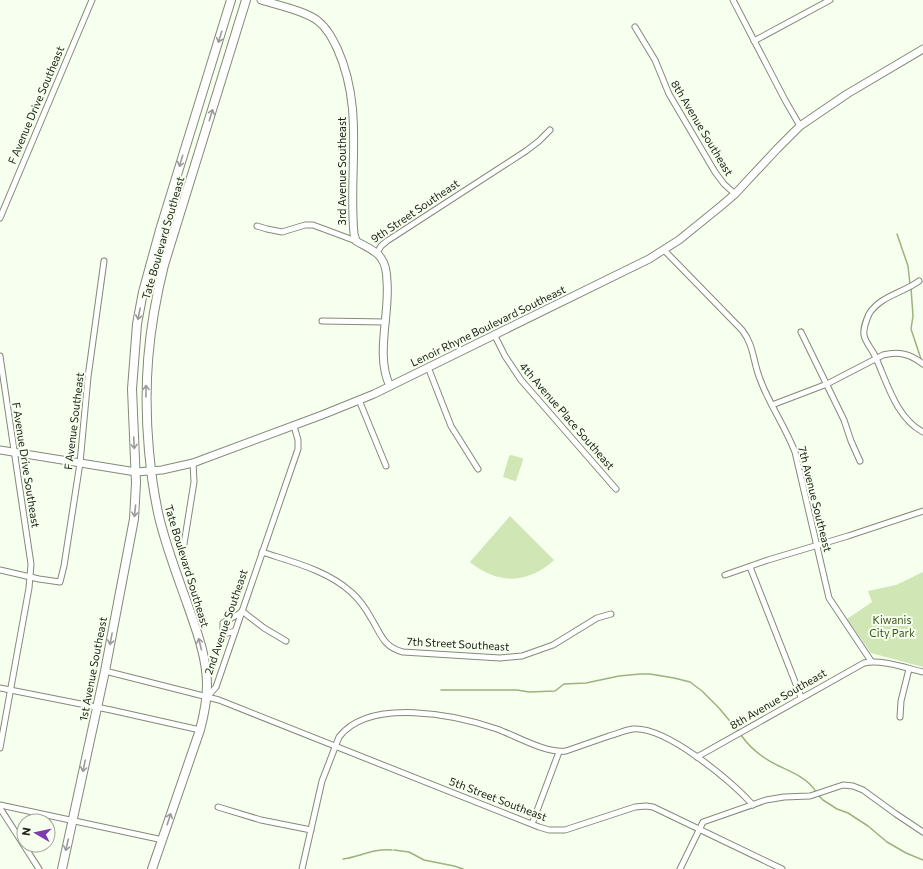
<svg xmlns="http://www.w3.org/2000/svg" width="923" height="869" font-family="Commissioner,sans-serif">
<rect width="100%" height="100%" fill="#f7ffef"/>
<g fill="#d0e6b4">
<polygon points="511,455 522,458 523,460 516,481 515,481 503,477 509,456"/>
<path d="M510,516L554,560C527,585 497,584 470,562Z"/>
<polygon points="923,572 923,667 871,653 847,619 872,602 868,591 896,585"/>
</g>
<g fill="none" stroke-linecap="round" stroke-linejoin="round">
<g stroke="#9bb37c" stroke-width="1.5">
<polyline points="897,234 908,266 910,284"/>
<polyline points="911,288 913,316 911,329 922,362"/>
<polyline points="441,690 517,690 529,692 555,691 564,684 586,683 619,676 640,674 650,674 674,678 690,682 702,691 719,708 739,732"/>
<path d="M741,735C750,748 764,759 779,766C792,772 809,779 816,792"/>
<polyline points="818,795 823,800 837,809 848,813 868,826 887,842 906,853 923,860"/>
<polyline points="394,850 409,852 424,860 454,866 463,869"/>
<path d="M343,859C359,857 374,848 392,850"/>
</g>
<g stroke="#828a78" stroke-width="7">
<g id="street">
<polyline points="733,0 785,100 800,126"/>
<polyline points="635,27 655,60 669,94 715,172 724,184 735,194"/>
<polyline points="754,41 830,0"/>
<polyline points="0,218 92,0"/>
<polyline points="257,226 267,229 282,232 305,225 313,225 356,241"/>
<path d="M664,250L742,330C754,345 753,362 760,379C769,404 785,426 795,452L829,598L871,661"/>
<polyline points="377,253 381,246 387,241 526,151 539,141 550,130"/>
<path d="M919,281C903,293 880,296 869,314C866,321 863,328 864,335C865,342 872,349 875,356C887,382 896,418 923,432"/>
<polyline points="322,321 386,322"/>
<polyline points="801,332 844,420 851,441 860,461"/>
<polyline points="494,334 505,356 521,380 616,489"/>
<polyline points="0,356 31,564 29,588 0,748"/>
<polyline points="428,367 451,426 478,469"/>
<polyline points="359,400 386,466"/>
<path d="M772,405L827,384L883,355C899,351 910,354 923,364"/>
<polyline points="184,544 194,482 193,463"/>
<path d="M262,552C292,562 327,570 351,592C359,599 366,609 371,618C381,634 383,647 403,652L500,658L522,656L553,645L597,618L611,614"/>
<polyline points="750,567 801,697"/>
<polyline points="0,570 39,579 60,582 64,566 80,463 88,377 104,261"/>
<polyline points="725,575 768,560 848,536 923,511"/>
<polyline points="242,611 264,628 286,641"/>
<path d="M235,631L228,633L223,629V623C229,618 236,617 241,612"/>
<polyline points="105,671 184,691 219,700 539,827 549,830 565,830 635,807 646,806 653,807 782,869"/>
<polyline points="0,688 111,710 200,730"/>
<polyline points="207,697 216,687 298,449 298,440 294,426"/>
<polyline points="900,717 901,701 909,669"/>
<path d="M697,757L864,663C881,659 906,668 923,672"/>
<polyline points="0,805 163,840"/>
<polyline points="218,807 261,820 311,830"/>
<polyline points="0,808 39,869"/>
<polyline points="532,824 559,752"/>
<path d="M302,869L322,781L339,737C370,697 456,715 497,729C516,736 547,754 566,751C580,746 595,741 609,736C617,734 625,730 633,729C666,726 731,781 753,805"/>
<polyline points="680,869 703,822 766,800 784,797 810,796 843,785 853,786 863,790 896,814 923,832"/>
</g>
</g>
<g stroke="#828a78" stroke-width="9">
<g id="secondary">
<path d="M261,0C277,5 306,11 318,21C327,28 332,38 337,48C365,109 348,171 354,234L356,241C364,246 376,250 381,258C386,265 387,274 387,282C390,314 375,356 390,386"/>
<polyline points="0,450 136,472 162,470 193,463 322,415 374,394 649,259 679,240 721,206 735,194 777,149 800,126 847,94 923,49"/>
</g>
</g>
<g stroke="#828a78" stroke-width="10">
<g id="primary">
<polyline points="62,869 105,671 134,519 136,483 132,389 137,324 143,292 160,230 231,0"/>
<path d="M152,869L200,730C204,715 207,700 207,685C207,657 196,629 187,603C177,575 166,546 159,517C154,495 151,473 149,451C143,386 148,329 164,265L246,0"/>
</g>
</g>
<use href="#street" stroke="#fff" stroke-width="5"/>
<use href="#secondary" stroke="#fff" stroke-width="7"/>
<use href="#primary" stroke="#fff" stroke-width="8"/>
</g>
<defs><path id="oneway-shaft" d="M-6 0H5M1.5-3L5.5 0L1.5 3" fill="none" stroke-width="1.6" stroke-linecap="round" stroke-linejoin="round"/></defs>
<g stroke="#9b9c99">
<use href="#oneway-shaft" transform="translate(220 37) rotate(107)"/>
<use href="#oneway-shaft" transform="translate(211 115) rotate(-73)"/>
<use href="#oneway-shaft" transform="translate(181 161) rotate(107)"/>
<use href="#oneway-shaft" transform="translate(139 314) rotate(101)"/>
<use href="#oneway-shaft" transform="translate(146 391) rotate(-90)"/>
<use href="#oneway-shaft" transform="translate(134 443) rotate(87)"/>
<use href="#oneway-shaft" transform="translate(135 511) rotate(96)"/>
<use href="#oneway-shaft" transform="translate(111 639) rotate(101)"/>
<use href="#oneway-shaft" transform="translate(200 644) rotate(-104)"/>
<use href="#oneway-shaft" transform="translate(84 766) rotate(102)"/>
<use href="#oneway-shaft" transform="translate(169 819) rotate(-72)"/>
<use href="#oneway-shaft" transform="translate(67 845) rotate(103)"/>
</g>
<g text-anchor="middle" stroke-width="4" stroke-linejoin="round" paint-order="stroke">
<g font-size="11" fill="#20231c" stroke="#f7ffef">
<text transform="translate(36 105) rotate(-67)" y="4">F Avenue Drive Southeast</text>
<text transform="translate(702 128) rotate(59)" y="4">8th Avenue Southeast</text>
<text transform="translate(342 171) rotate(-90)" y="4">3rd Avenue Southeast</text>
<text transform="translate(415 211) rotate(-34)" y="4">9th Street Southeast</text>
<text transform="translate(163 238) rotate(-74)" y="4">Tate Boulevard Southeast</text>
<text transform="translate(488 326) rotate(-26)" y="4">Lenoir Rhyne Boulevard Southeast</text>
<text transform="translate(567 416) rotate(49)" y="4">4th Avenue Place Southeast</text>
<text transform="translate(74 421) rotate(-83)" y="4">F Avenue Southeast</text>
<text transform="translate(26 465) rotate(81)" y="4">F Avenue Drive Southeast</text>
<text transform="translate(815 499) rotate(76)" y="4">7th Avenue Southeast</text>
<text transform="translate(187 566) rotate(73)" y="4">Tate Boulevard Southeast</text>
<text transform="translate(226 622) rotate(-71)" y="4">2nd Avenue Southeast</text>
<text transform="translate(458 644) rotate(3)" y="4">7th Street Southeast</text>
<text transform="translate(93 669) rotate(-79)" y="4">1st Avenue Southeast</text>
<text transform="translate(778 699) rotate(-30)" y="4">8th Avenue Southeast</text>
<text transform="translate(498 799) rotate(21)" y="4">5th Street Southeast</text>
</g>
<g font-size="11" fill="#3d5318" stroke="#f7ffef">
<text x="892" y="624">Kiwanis<tspan x="892" dy="13">City Park</tspan></text>
</g>
</g>
<g transform="translate(36 833) rotate(279)"><circle r="19" fill="#f7ffef" stroke="#a1a79b"/>
<path d="M0-3L7 15L0 10L-7 15Z" fill="#7e3baf"/>
<text y="-6" font-size="11" font-weight="bold" text-anchor="middle" fill="#20231c">N</text>
</g>
</svg>
